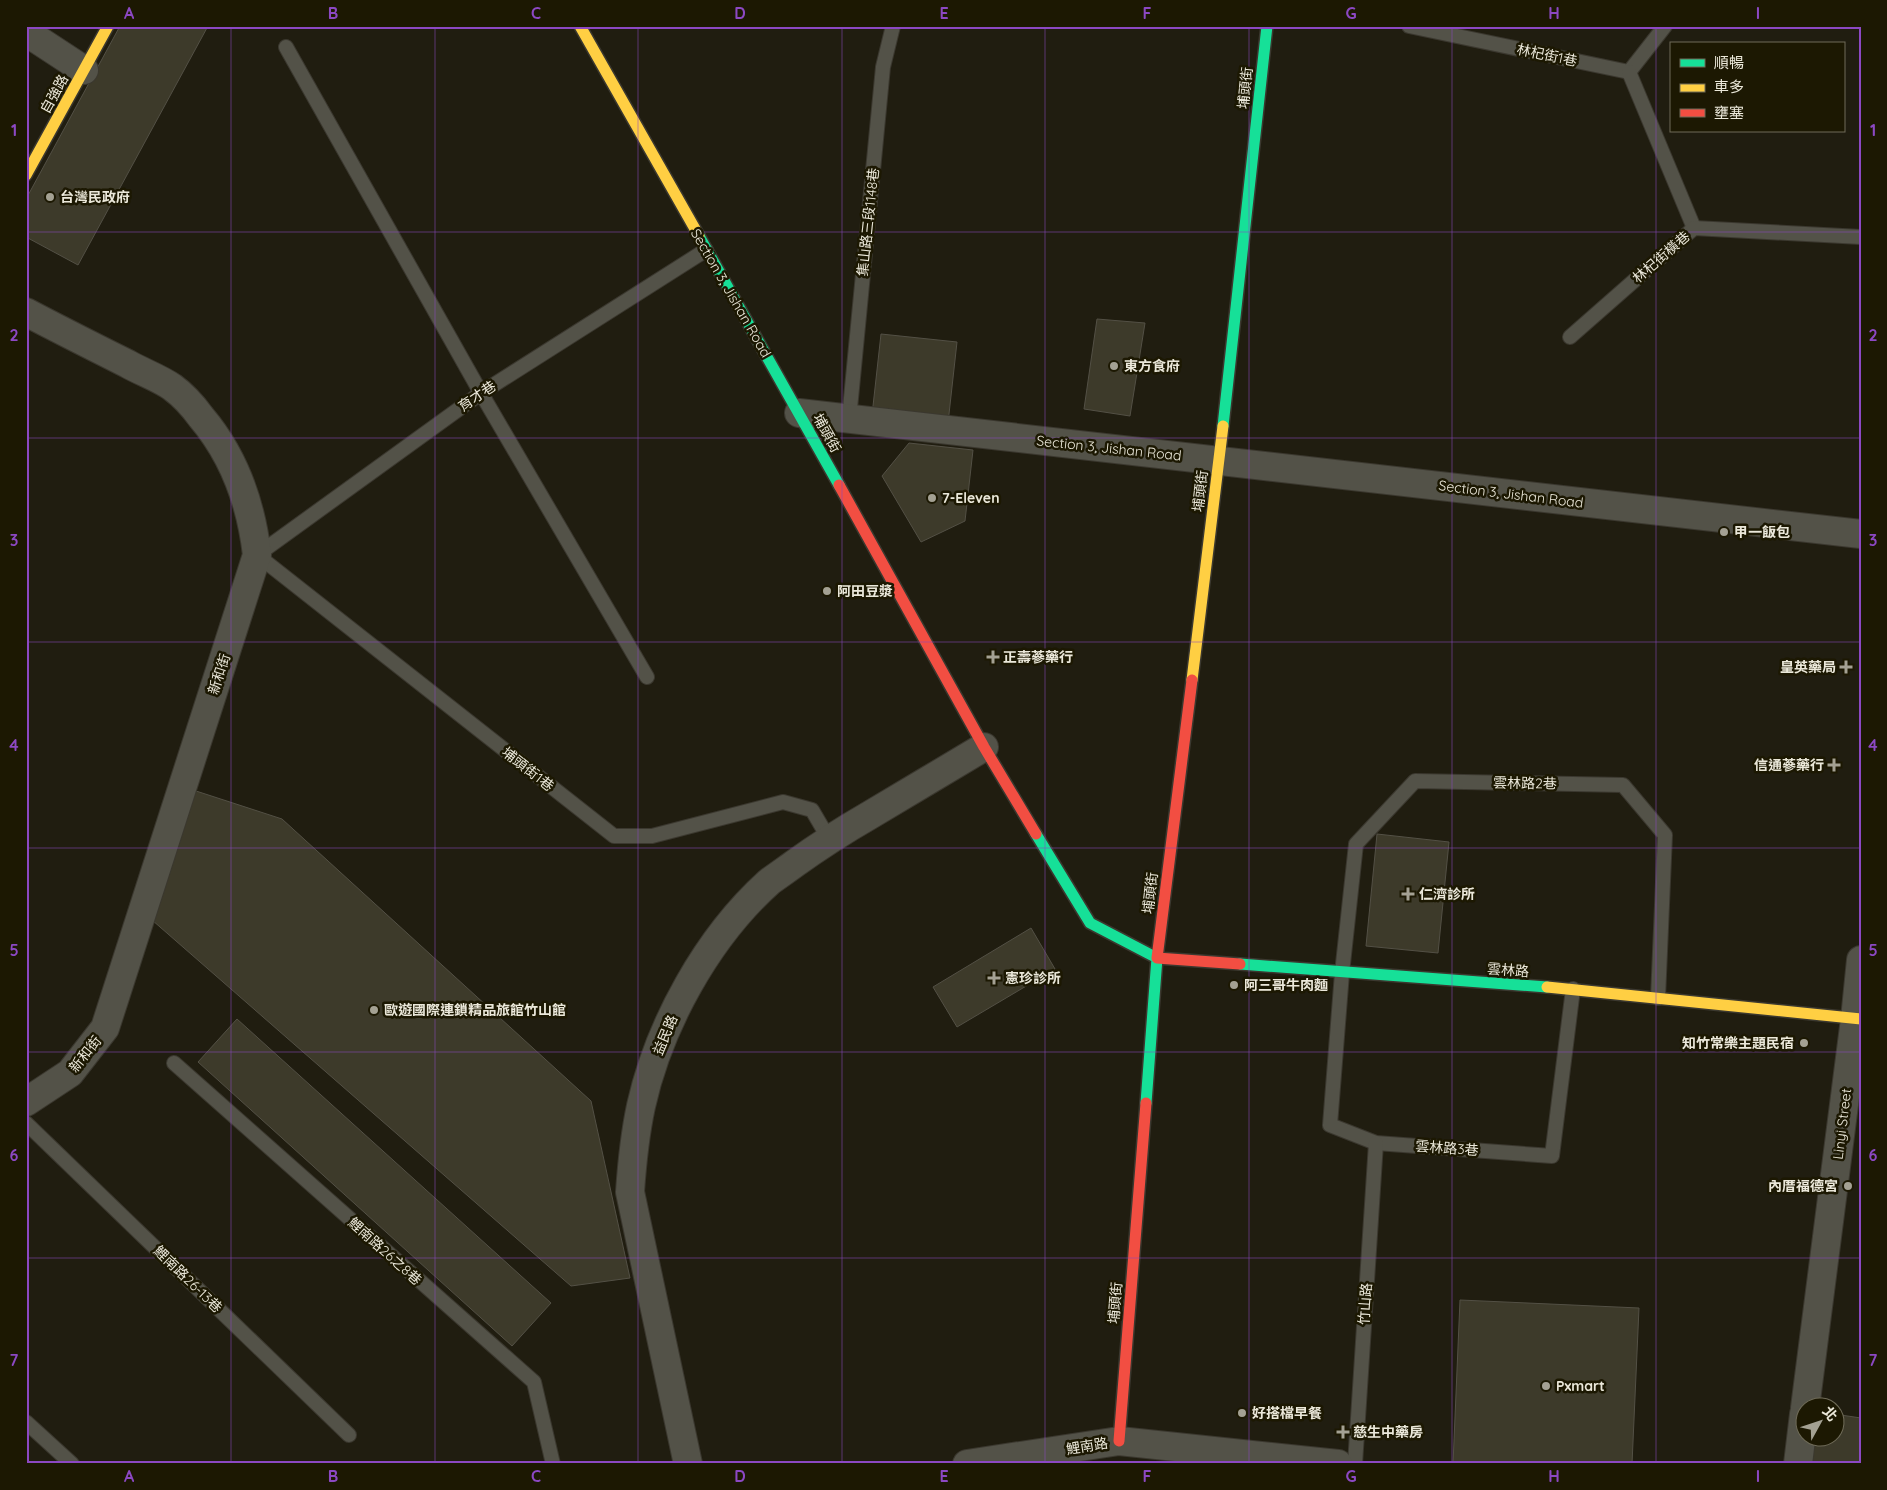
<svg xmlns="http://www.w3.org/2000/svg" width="1887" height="1490" font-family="Quicksand,'Noto Sans TC',sans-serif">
<rect width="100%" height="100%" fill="#201d10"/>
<g fill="#3d3a2a" stroke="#535045">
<polygon points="120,26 208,26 78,265 26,237 26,199"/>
<polygon points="1097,319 1145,323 1130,416 1084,409"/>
<polygon points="881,334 957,342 948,423 872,415"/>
<polygon points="909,443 973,450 965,521 921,542 882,476"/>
<polygon points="193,790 282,819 591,1101 630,1278 571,1286 152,920"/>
<polygon points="1377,834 1449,842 1438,953 1366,946"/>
<polygon points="1031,928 1055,969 957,1027 933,987"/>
<polygon points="237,1019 551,1303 512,1346 198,1062"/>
<polygon points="1460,1300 1639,1308 1632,1464 1453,1464"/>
<polygon points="1834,1414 1861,1418 1861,1464 1806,1464 1809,1438 1834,1438"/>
</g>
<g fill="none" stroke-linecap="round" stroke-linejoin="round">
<g stroke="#3b382f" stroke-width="16">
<g id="lane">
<polyline points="1409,26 1629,72 1665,26"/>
<polyline points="286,47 481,393 647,677"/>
<polyline points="1629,72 1694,228"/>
<polyline points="706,250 481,393 257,555 614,836 652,836 783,802 812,810 829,839"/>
<polyline points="1570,337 1694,228 1861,237"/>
<polyline points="849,419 883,67 893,26"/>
<polyline points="1573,989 1552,1156 1376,1143 1330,1125 1342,973 1356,844 1415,781 1623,785 1665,835 1658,998"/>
<polyline points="174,1063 534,1382 553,1464"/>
<polyline points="26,1123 349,1435"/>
<polyline points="26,1422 72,1464"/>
<polyline points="1355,1464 1376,1143"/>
</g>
</g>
<g stroke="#3b382f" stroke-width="30">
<g id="street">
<polyline points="26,32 84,70"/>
<path d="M26,312C60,330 94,347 128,364C142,372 159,378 172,387C183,395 193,406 201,417C235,457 251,503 257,555L105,1028L70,1073L26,1102"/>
<polyline points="799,413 1861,534"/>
<polyline points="1805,1408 1855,1019 1861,960"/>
<path d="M688,1464L630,1192C632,1163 635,1134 641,1106C659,1025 707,938 769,882C777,876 786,870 794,864C819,846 844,830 870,815C908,792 946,770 984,747"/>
<polyline points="967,1464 1119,1441 1338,1464"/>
<polyline points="1798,1464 1804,1414"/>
</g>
</g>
<g stroke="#3b382f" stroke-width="14">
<g id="fast">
<polyline points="699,236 839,485"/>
<polyline points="1223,426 1267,26"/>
<polyline points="1036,834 1090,923 1157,958 1146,1103"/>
<polyline points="1240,964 1547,987"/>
</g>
</g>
<g stroke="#3b382f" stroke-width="14">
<g id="slow">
<polyline points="580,26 699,236"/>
<polyline points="26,175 108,26"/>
<polyline points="1192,680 1223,426"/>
<polyline points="1547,987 1861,1019"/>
</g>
</g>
<g stroke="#3b382f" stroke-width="14">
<g id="jam">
<polyline points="839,485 984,747 1036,834"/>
<polyline points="1192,680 1157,958 1240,964"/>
<polyline points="1119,1441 1146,1103"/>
</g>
</g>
<use href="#lane" stroke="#535248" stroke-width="14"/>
<use href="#street" stroke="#535248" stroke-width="28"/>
<use href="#fast" stroke="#16e098" stroke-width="11"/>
<use href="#slow" stroke="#ffcf43" stroke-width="11"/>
<use href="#jam" stroke="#f24e42" stroke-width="11"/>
</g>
<path fill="none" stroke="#8c48c3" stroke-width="1" stroke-opacity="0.55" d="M231,26V1464M435,26V1464M638,26V1464M842,26V1464M1045,26V1464M1249,26V1464M1452,26V1464M1656,26V1464M26,232H1861M26,438H1861M26,642H1861M26,848H1861M26,1052H1861M26,1258H1861"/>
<g fill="#a4a193" stroke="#1c1802" stroke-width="2">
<circle cx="50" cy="197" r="5"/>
<circle cx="1114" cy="366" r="5"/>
<circle cx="932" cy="498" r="5"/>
<circle cx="1724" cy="532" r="5"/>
<circle cx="827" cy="591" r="5"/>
<path d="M990.5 649.5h5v5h5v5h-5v5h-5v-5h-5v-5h5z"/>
<path d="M1843.5 659.5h5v5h5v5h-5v5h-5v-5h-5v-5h5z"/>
<path d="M1831.5 757.5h5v5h5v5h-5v5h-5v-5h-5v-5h5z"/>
<path d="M1405.5 886.5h5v5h5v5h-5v5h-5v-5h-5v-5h5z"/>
<path d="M991.5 970.5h5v5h5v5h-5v5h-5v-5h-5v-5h5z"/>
<circle cx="1234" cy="985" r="5"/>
<circle cx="374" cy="1010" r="5"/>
<circle cx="1804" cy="1043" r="5"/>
<circle cx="1848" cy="1186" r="5"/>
<circle cx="1546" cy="1386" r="5"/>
<circle cx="1242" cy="1413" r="5"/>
<path d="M1340.5 1424.5h5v5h5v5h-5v5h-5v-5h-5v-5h5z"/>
</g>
<g text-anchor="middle" stroke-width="5" stroke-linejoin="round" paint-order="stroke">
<g font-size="14" fill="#ebe8da" stroke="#1c1802">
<text transform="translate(1547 55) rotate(12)" y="5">林杞街1巷</text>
<text transform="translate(1245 88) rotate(-84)" y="5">埔頭街</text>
<text transform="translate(54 94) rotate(-61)" y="5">自強路</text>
<text transform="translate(868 222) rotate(-84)" y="5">集山路三段1148巷</text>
<text transform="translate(1661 257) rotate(-41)" y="5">林杞街橫巷</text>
<text transform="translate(731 293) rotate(60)" y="5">Section 3, Jishan Road</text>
<text transform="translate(477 396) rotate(-34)" y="5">育才巷</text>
<text transform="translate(827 433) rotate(61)" y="5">埔頭街</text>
<text transform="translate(1109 448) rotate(6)" y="5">Section 3, Jishan Road</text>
<text transform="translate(1200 491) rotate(-83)" y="5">埔頭街</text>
<text transform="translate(1511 494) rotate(7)" y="5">Section 3, Jishan Road</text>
<text transform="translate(219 674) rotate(-72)" y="5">新和街</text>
<text transform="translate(528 769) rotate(38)" y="5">埔頭街1巷</text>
<text transform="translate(1525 783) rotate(1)" y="5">雲林路2巷</text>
<text transform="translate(1150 893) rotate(-83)" y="5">埔頭街</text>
<text transform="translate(1508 970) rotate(4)" y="5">雲林路</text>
<text transform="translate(665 1035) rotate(-67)" y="5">益民路</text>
<text transform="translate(85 1054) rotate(-51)" y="5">新和街</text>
<text transform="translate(1842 1124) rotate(-83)" y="5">Linyi Street</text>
<text transform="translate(1447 1148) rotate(4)" y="5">雲林路3巷</text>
<text transform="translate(385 1251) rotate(42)" y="5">鯉南路26之8巷</text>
<text transform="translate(188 1279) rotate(44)" y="5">鯉南路26-13巷</text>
<text transform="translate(1115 1303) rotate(-85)" y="5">埔頭街</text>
<text transform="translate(1365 1304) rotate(-86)" y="5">竹山路</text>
<text transform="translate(1087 1446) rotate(-9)" y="5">鯉南路</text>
</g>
<g font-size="14" font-weight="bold" fill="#ebe8da" stroke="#1c1802" text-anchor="start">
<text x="60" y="202">台灣民政府</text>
<text x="1124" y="371">東方食府</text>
<text x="942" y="503">7-Eleven</text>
<text x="1734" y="537">甲一飯包</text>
<text x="837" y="596">阿田豆漿</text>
<text x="1003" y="662">正壽蔘藥行</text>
<text x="1836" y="672" text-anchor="end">皇英藥局</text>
<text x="1824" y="770" text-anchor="end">信通蔘藥行</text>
<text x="1419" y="899">仁濟診所</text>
<text x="1005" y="983">憲珍診所</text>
<text x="1244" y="990">阿三哥牛肉麵</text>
<text x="384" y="1015">歐遊國際連鎖精品旅館竹山館</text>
<text x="1794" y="1048" text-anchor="end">知竹常樂主題民宿</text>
<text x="1838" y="1191" text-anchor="end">內厝福德宮</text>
<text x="1556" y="1391">Pxmart</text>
<text x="1252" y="1418">好搭檔早餐</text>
<text x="1353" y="1437">慈生中藥房</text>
</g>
</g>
<rect width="1887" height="1490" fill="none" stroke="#1c1802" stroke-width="55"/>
<rect x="1670" y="42" width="175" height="90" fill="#1c1802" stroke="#6f6b58"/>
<rect x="1680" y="59" width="25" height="8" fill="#16e098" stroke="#6f6b58"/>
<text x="1714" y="68" font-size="15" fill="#ebe8da">順暢</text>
<rect x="1680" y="84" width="25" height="8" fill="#ffcf43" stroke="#6f6b58"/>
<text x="1714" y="92" font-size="15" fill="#ebe8da">車多</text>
<rect x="1680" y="109" width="25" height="8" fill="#f24e42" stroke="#6f6b58"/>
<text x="1714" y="118" font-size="15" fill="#ebe8da">壅塞</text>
<g transform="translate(1820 1422) rotate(50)"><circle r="24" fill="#1c1802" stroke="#6f6b58"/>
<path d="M0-4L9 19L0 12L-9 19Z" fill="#a4a193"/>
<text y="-8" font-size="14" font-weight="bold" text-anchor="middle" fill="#ebe8da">北</text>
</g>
<rect x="28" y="28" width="1832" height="1434" fill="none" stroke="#8c48c3" stroke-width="2"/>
<g font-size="16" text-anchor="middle" font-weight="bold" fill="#8c48c3">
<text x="129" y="19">A</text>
<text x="333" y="19">B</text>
<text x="536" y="19">C</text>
<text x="740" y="19">D</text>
<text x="944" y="19">E</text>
<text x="1147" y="19">F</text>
<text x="1351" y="19">G</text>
<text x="1554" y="19">H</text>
<text x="1758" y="19">I</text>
<text x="14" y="136">1</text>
<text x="1873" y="136">1</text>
<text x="14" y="341">2</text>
<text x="1873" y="341">2</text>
<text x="14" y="546">3</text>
<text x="1873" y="546">3</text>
<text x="14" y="751">4</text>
<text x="1873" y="751">4</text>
<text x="14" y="956">5</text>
<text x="1873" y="956">5</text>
<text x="14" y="1161">6</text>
<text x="1873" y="1161">6</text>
<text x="14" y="1366">7</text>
<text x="1873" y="1366">7</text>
<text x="129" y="1482">A</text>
<text x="333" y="1482">B</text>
<text x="536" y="1482">C</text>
<text x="740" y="1482">D</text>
<text x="944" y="1482">E</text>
<text x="1147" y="1482">F</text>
<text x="1351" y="1482">G</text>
<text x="1554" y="1482">H</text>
<text x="1758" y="1482">I</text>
</g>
</svg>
